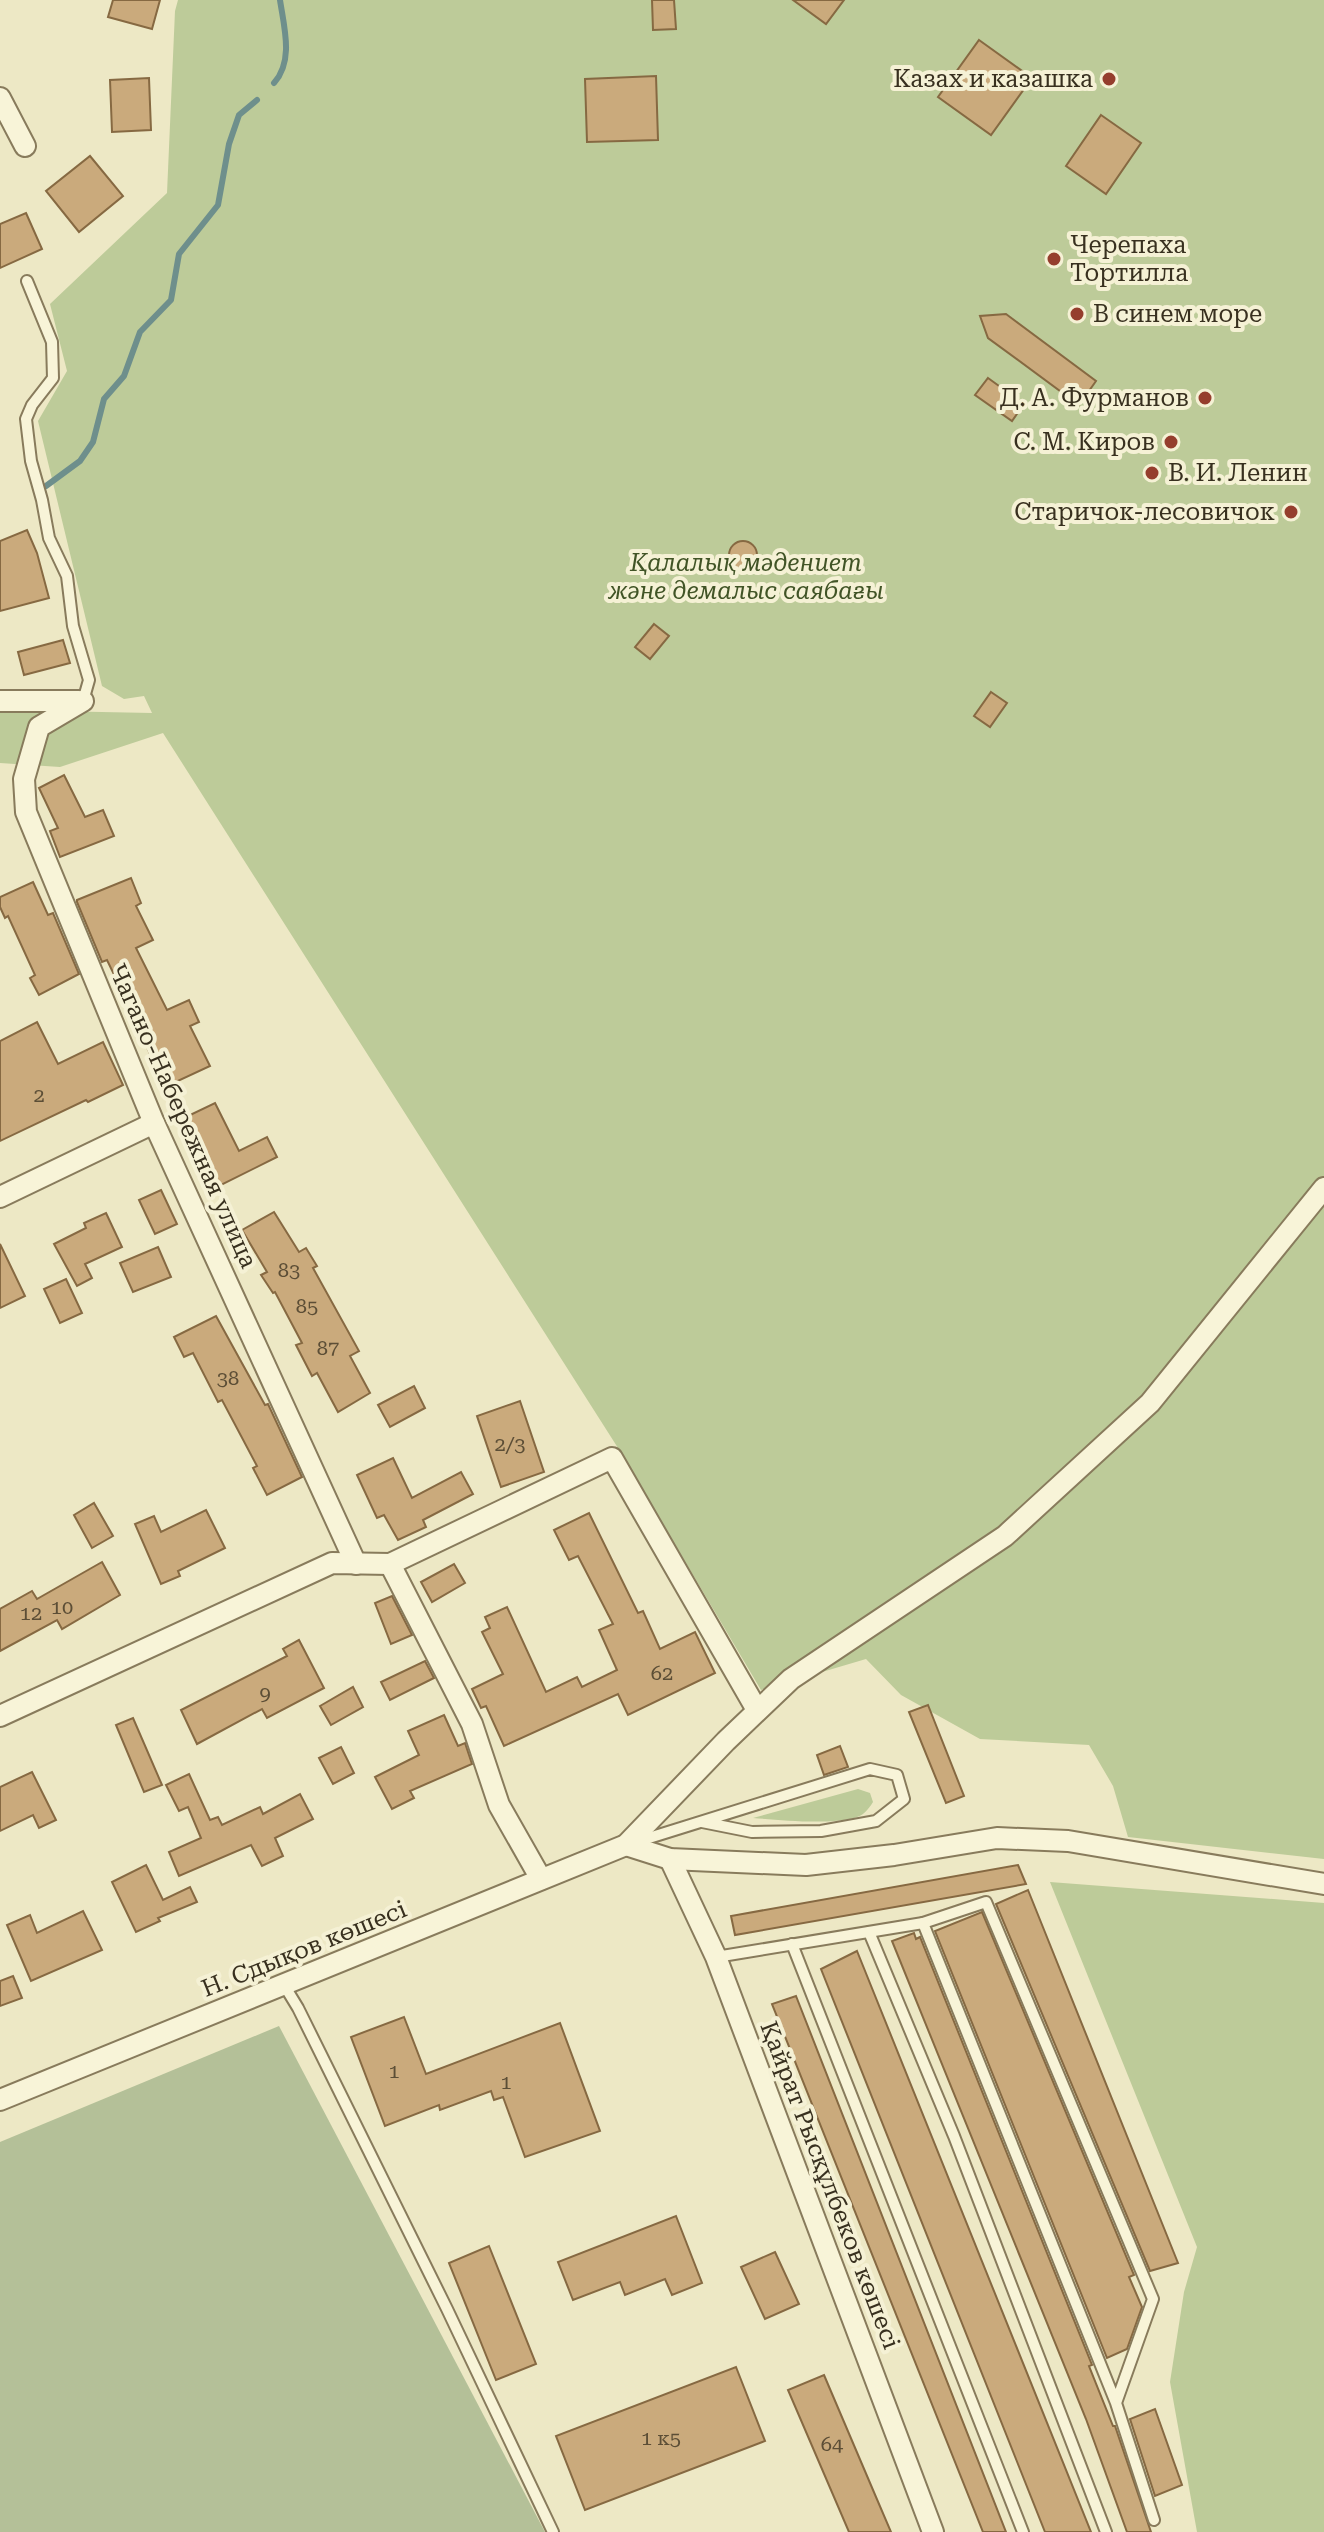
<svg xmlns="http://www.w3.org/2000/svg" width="1324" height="2532" font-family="'Roboto Serif',serif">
<rect width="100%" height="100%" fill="#ede8c5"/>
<g fill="#bdcb99">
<polygon points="178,0 1324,0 1324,1859 1128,1837 1113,1786 1089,1745 980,1739 901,1695 866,1659 761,1690 618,1448 163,733 60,767 0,763 0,710 152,713 144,696 124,699 102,686 38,421 67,371 50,304 167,193 175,11"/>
<path d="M858,1789L870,1793L873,1802C868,1810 863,1816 854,1818C826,1825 782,1820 753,1818Z"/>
<polygon points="1050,1882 1324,1903 1324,2532 1197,2532 1170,2382 1184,2292 1197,2247"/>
</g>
<polygon fill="#b4c098" points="279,2026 545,2532 0,2532 0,2142"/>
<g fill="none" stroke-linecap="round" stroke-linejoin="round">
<g stroke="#6e8f8c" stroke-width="6">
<path d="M274,83C294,61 284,27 280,0"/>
<polyline points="46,486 80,461 93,442 104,399 124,376 140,332 171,300 179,254 218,205 229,144 239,115 257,100"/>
</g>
</g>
<g fill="#caaa7c" stroke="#866942" stroke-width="2">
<polygon points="113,0 160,0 152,29 108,17"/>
<polygon points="652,0 674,0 676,29 653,30"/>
<polygon points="793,0 844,0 826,24"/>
<polygon points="979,40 1032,78 991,135 938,97"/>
<polygon points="656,76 658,140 587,142 585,79"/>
<polygon points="149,78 151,130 112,132 110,80"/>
<polygon points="1101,115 1141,143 1106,194 1066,166"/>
<polygon points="90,156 123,196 79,232 46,191"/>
<polygon points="26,213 42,249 0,268 0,224"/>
<polygon points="1006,314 1096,381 1079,405 988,338 980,316"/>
<polygon points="988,378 1024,404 1012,421 975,395"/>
<polygon points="27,530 37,553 49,598 0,611 0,541"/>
<circle cx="743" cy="555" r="14"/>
<polygon points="654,624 669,636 650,659 635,647"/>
<polygon points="63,640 70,663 24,675 18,652"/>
<polygon points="991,692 1007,703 990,727 974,716"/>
<polygon points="64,775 85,817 103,810 114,836 60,857 50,831 58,828 39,788"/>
<polygon points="131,878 141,903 136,906 153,940 136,948 167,1010 189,1000 199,1022 190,1026 210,1066 165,1087 131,1012 129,1013 118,991 121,989 107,960 102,962 77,902 77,900"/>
<polygon points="33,882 48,915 53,913 79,974 39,995 30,978 35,975 8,916 5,918 0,907 0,897"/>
<polygon points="37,1022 58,1064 103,1042 123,1085 88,1102 86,1100 0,1141 0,1041"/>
<polygon points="215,1103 239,1151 267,1137 277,1157 219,1186 209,1166 212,1165 188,1116"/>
<polygon points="161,1190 177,1224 155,1234 139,1200"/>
<polygon points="274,1212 299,1252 306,1248 317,1266 313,1268 359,1351 350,1356 370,1393 338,1412 317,1373 312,1376 296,1345 302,1343 275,1292 273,1293 261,1275 267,1272 242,1230"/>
<polygon points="106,1213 122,1247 85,1264 92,1278 77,1286 54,1244 86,1228 84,1223"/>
<polygon points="0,1244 25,1296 0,1308"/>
<polygon points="158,1247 171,1277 133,1292 120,1263"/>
<polygon points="66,1279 82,1313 60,1323 44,1289"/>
<polygon points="216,1316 265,1405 268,1404 302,1477 267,1495 253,1468 257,1466 222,1400 218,1402 193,1353 184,1357 174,1337"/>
<polygon points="414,1386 425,1408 390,1427 378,1405"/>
<polygon points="520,1401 544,1472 501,1487 477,1416"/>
<polygon points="393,1458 412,1498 461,1472 473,1494 423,1520 426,1527 398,1540 384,1515 377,1518 357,1475"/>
<polygon points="94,1503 113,1536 92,1548 74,1515"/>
<polygon points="206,1510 225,1548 178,1571 180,1576 161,1584 135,1524 154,1516 161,1532"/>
<polygon points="589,1513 638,1613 643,1611 660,1649 695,1632 715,1673 628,1715 618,1694 504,1746 486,1706 481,1708 472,1689 503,1674 482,1632 490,1628 485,1617 507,1607 546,1692 577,1677 582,1687 617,1670 599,1630 613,1624 578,1556 569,1560 554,1530"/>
<polygon points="102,1562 120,1595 62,1629 57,1620 0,1651 0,1609 32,1591 37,1599"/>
<polygon points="454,1564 465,1583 432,1602 421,1582"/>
<polygon points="392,1596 412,1635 391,1644 375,1603"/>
<polygon points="299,1640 324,1688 267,1718 262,1709 197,1744 181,1710 287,1656 283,1649"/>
<polygon points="425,1661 434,1678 390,1700 381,1682"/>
<polygon points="353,1687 363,1707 331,1725 320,1706"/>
<polygon points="928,1705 964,1796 946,1803 909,1712"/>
<polygon points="444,1715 458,1746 465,1743 472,1764 410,1791 414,1798 392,1809 375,1777 419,1755 408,1731"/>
<polygon points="133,1718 162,1785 144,1792 116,1725"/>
<polygon points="840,1746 848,1767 824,1775 817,1755"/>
<polygon points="341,1747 354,1773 333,1784 319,1758"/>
<polygon points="32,1772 56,1820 39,1828 33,1815 0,1831 0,1787"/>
<polygon points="189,1774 210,1820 218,1817 222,1825 260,1807 263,1814 300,1794 313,1819 275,1838 283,1856 262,1866 251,1845 179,1876 169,1852 201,1838 188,1807 179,1811 166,1785"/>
<polygon points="146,1865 163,1900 190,1887 197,1902 158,1918 160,1921 136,1932 112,1882"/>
<polygon points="1018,1865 1026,1884 735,1935 731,1916"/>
<polygon points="1028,1890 1178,2263 1150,2271 996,1904"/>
<polygon points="83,1911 102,1950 31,1981 7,1925 30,1915 37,1933"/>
<polygon points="982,1912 1134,2275 1129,2277 1142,2307 1127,2349 1107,2358 935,1931"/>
<polygon points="914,1933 916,1939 920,1937 1092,2365 1089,2366 1113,2426 1115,2426 1151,2532 1127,2532 1086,2419 892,1941"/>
<polygon points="857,1951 1091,2532 1045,2532 821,1969"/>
<polygon points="13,1976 22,1998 0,2006 0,1981"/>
<polygon points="796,1996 1006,2532 983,2532 772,2004"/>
<polygon points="404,2017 426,2074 560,2023 600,2131 525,2157 503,2097 494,2100 491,2091 440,2110 439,2105 385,2126 351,2037"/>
<polygon points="676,2216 702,2283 672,2295 665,2279 625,2295 620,2282 573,2300 558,2262"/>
<polygon points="489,2246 536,2364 496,2380 449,2263"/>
<polygon points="775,2252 799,2304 765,2319 741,2267"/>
<polygon points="736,2367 765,2441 585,2510 556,2436"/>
<polygon points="824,2375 876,2497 891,2532 849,2532 788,2390"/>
<polygon points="1155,2409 1182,2485 1155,2496 1130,2419"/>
</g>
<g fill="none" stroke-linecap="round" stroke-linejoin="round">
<g stroke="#887b5c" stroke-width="14">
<g id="service">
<polyline points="27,281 52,342 53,378 32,405 26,419 31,461 42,500 49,538 67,576 73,626 89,680 83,701"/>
<polyline points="636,1842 870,1769 897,1775 904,1799 876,1821 821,1831 752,1832 702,1822"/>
<polyline points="869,1932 954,2136 1106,2532"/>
<polyline points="792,1944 1023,2532"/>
<polyline points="716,1957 923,1923"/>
<polyline points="284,1985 298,2008 447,2309 553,2532"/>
<polyline points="1116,2403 1153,2299 986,1902 923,1923 1116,2403 1154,2520"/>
</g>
</g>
<g stroke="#887b5c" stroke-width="24">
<g id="minor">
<polyline points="0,98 25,146"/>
<polyline points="0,701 79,701"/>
<polyline points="83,701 39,727 24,779 26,812 154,1123 356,1564"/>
<polyline points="0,1197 154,1123"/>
<polyline points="390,1564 472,1724 499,1805 541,1879"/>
<polyline points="0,1716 332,1563 390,1564 612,1458 757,1710"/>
<polyline points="626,1845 670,1859 806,1865 894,1855 997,1838 1068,1841 1324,1884"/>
<polyline points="670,1859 716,1957 933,2532"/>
<polyline points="0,2100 626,1845 726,1741 791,1679 1005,1536 1150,1403 1324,1188"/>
</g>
</g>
<use href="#service" stroke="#f8f4d8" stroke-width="10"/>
<use href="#minor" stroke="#f8f4d8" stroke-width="20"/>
</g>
<g fill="#953e2d" stroke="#f5f1d5" stroke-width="3">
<circle cx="1109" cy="79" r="8"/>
<circle cx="1054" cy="259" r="8"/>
<circle cx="1077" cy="314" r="8"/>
<circle cx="1205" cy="398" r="8"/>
<circle cx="1171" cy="442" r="8"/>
<circle cx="1152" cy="473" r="8"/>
<circle cx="1291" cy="512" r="8"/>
</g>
<g text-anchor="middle" stroke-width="8" stroke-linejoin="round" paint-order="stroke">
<g font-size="20" fill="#5c4e36">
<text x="39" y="1102">2</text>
<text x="289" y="1277">83</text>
<text x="307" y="1313">85</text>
<text x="328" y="1355">87</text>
<text x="228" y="1385">38</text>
<text x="510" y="1451">2/3</text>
<text x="62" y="1614">10</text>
<text x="31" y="1620">12</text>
<text x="662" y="1680">62</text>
<text x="265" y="1700">9</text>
<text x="394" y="2078">1</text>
<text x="506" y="2089">1</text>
<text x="661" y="2445">1 к5</text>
<text x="832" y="2451">64</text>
</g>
<g font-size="24" fill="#38301f" stroke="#f5f1d5" text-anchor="end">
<text x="1093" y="87">Казах и казашка</text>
<text x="1070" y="253" text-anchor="start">Черепаха<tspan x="1070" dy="28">Тортилла</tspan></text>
<text x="1093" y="322" text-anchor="start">В синем море</text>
<text x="1189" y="406">Д. А. Фурманов</text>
<text x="1155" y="450">С. М. Киров</text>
<text x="1168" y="481" text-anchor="start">В. И. Ленин</text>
<text x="1275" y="520">Старичок-лесовичок</text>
</g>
<g font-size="24" font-style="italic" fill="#415426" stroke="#f5f1d5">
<text x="746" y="571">Қалалық мәдениет<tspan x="746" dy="28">және демалыс саябағы</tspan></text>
</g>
<g font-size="24" fill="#38301f" stroke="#f5f1d5">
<text transform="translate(183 1116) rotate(66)" y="8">Чагано-Набережная улица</text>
<text transform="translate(304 1949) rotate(-22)" y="8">Н. Сдықов көшесі</text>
<text transform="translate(830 2185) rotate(69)" y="8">Қайрат Рысқұлбеков көшесі</text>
</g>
</g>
</svg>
